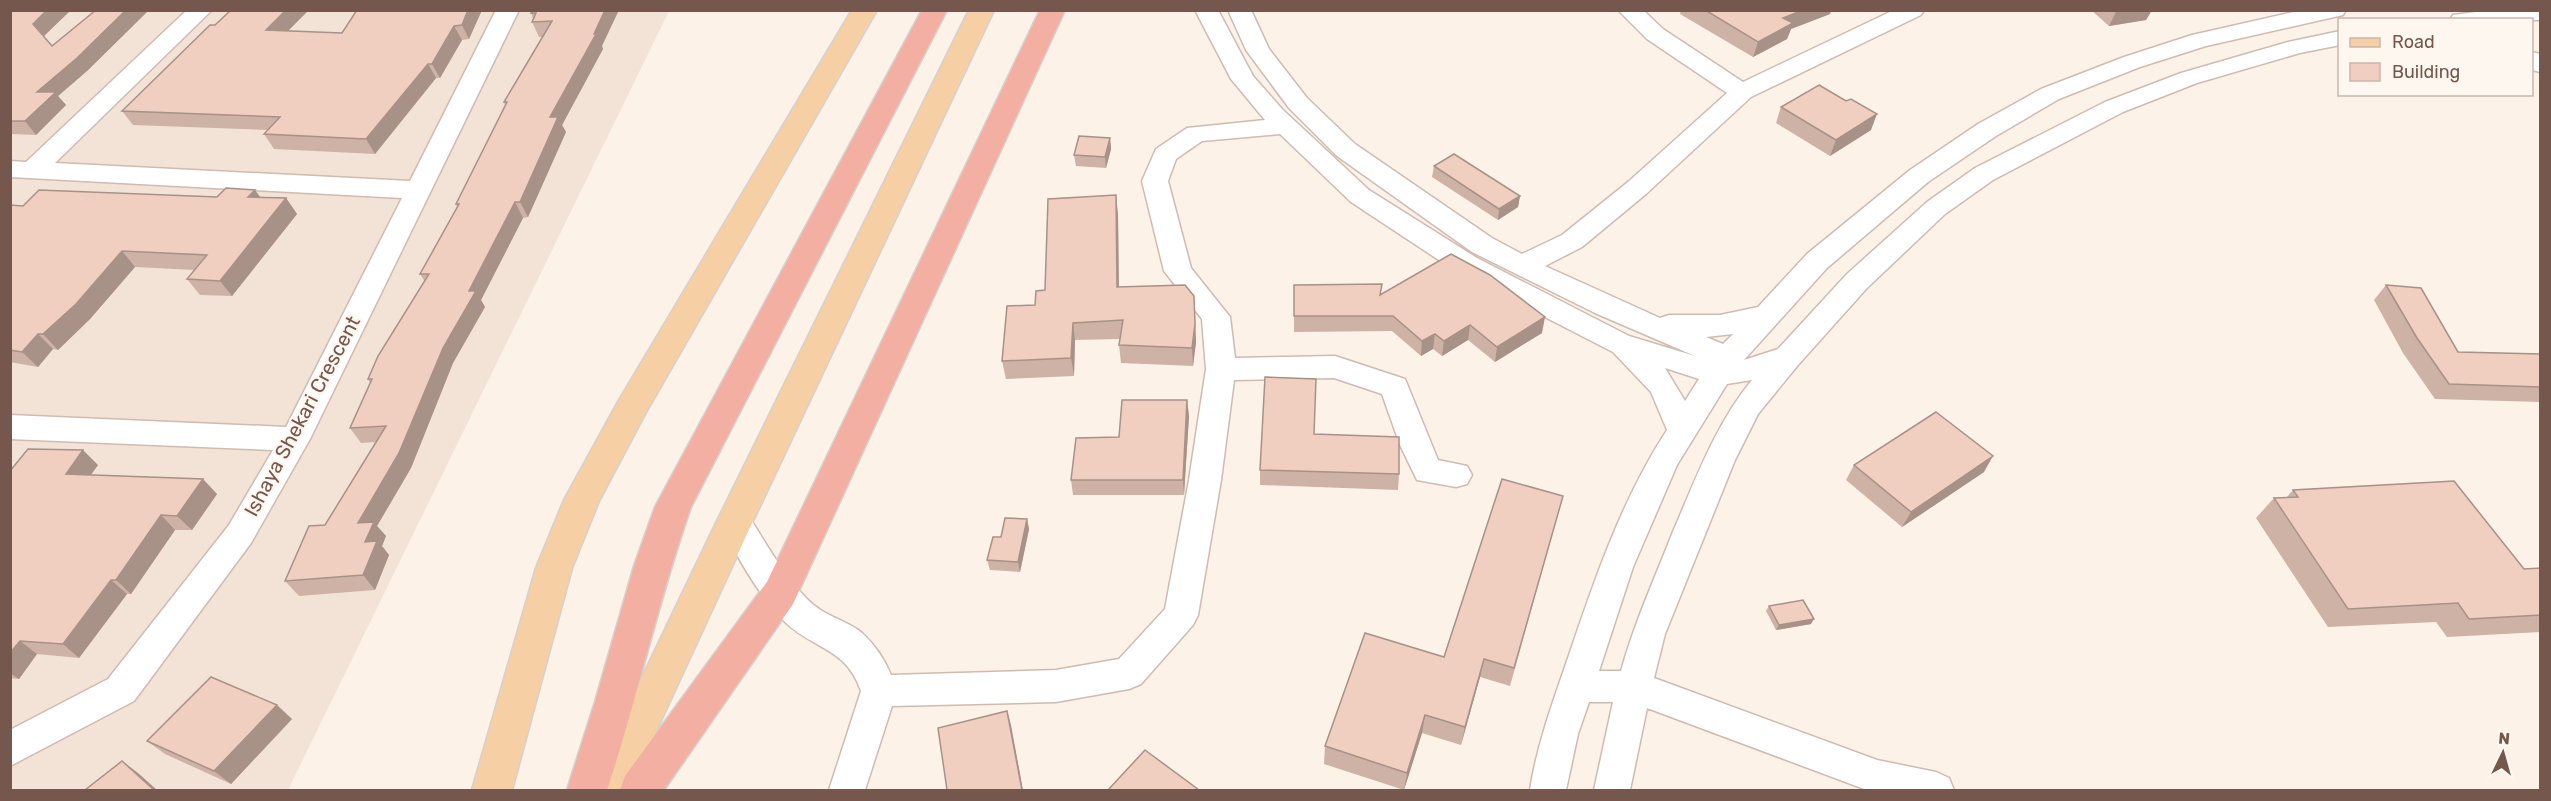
<svg xmlns="http://www.w3.org/2000/svg" width="2551" height="801" font-family="Rubik,sans-serif">
<rect width="100%" height="100%" fill="#fcf2e8"/>
<polygon fill="#f3e3d7" points="10,11 669,11 288,790 11,790"/>
<g fill="none" stroke-linecap="round" stroke-linejoin="round">
<g stroke="#cfbbb1" stroke-width="3">
<g id="minor">
<polygon points="187,10 212,10 55,163 410,181 496,10 519,10 310,439 251,543 134,701 10,766 10,730 108,679 229,525 273,450 10,439 10,415 286,427 402,198 10,177 10,161 26,162"/>
<path d="M1195,10H1218L1253,76L1283,110L1369,190L1477,258L1629,336L1695,356L1595,313L1472,252L1337,156L1289,108L1246,50L1228,10H1251L1269,49L1307,98L1355,144L1492,238L1522,254L1562,235L1628,182L1727,93L1647,39L1618,10H1643L1663,29L1743,82L1894,10H1924L1921,15L1751,97L1646,194L1582,247L1545,266L1660,318L1669,315H1720L1758,307L1807,254L1910,170L1978,124L2041,89L2124,57L2192,35L2302,10H2346L2343,15L2206,46L2140,67L2059,99L1996,136L1928,182L1827,268L1744,360L1778,349L1847,274L1927,202L1975,168L2105,102L2181,73L2288,42L2340,31V45L2300,53L2197,83L2123,112L1993,180L1945,214L1867,288L1798,365L1758,414L1735,460L1665,634L1654,678L1877,760L1936,772L1949,778L1954,790H1867L1647,708L1630,790H1594L1613,702H1589L1578,734L1566,790H1530C1537,744 1554,699 1569,655C1595,578 1622,499 1667,430L1651,392L1613,352L1457,272L1351,202L1280,134L1202,141L1176,159L1168,181L1191,268L1230,317L1235,358L1335,356L1405,379L1438,460L1467,466L1472,475L1467,484L1456,487L1417,480L1400,445L1382,394L1334,378L1234,380L1221,480L1198,615L1193,625L1141,684L1129,689L1056,702L892,706L865,790H829L861,691C846,647 814,650 785,622C760,598 734,551 719,521L724,512L735,508L746,512C765,541 782,574 807,599C824,617 847,620 862,633C874,644 885,660 891,675L1056,670L1119,659L1165,609L1189,480L1206,369L1202,319L1164,271L1142,181L1156,149L1187,128L1265,120L1231,79ZM1733,334L1723,344L1706,337ZM1665,368L1699,379L1685,401ZM1752,380C1715,425 1695,481 1672,534C1654,580 1634,624 1621,671H1599L1633,567L1677,465L1727,384Z"/>
<polygon points="2491,10 2540,10 2540,20 2450,20 2453,15"/>
<polygon points="2532,52 2540,54 2540,72 2532,70"/>
</g>
</g>
<g stroke="#d8d0cd" stroke-width="3">
<g id="major">
<polygon points="852,10 877,10 645,414 599,501 572,568 512,790 472,790 536,568 564,500 619,400"/>
<polygon points="969,10 994,10 753,521 629,790 588,790 717,521"/>
</g>
</g>
<g stroke="#d8d0cd" stroke-width="3">
<g id="highway">
<path d="M922,10H947L691,507C658,600 638,697 607,790H567L595,702L634,566L655,507Z"/>
<polygon points="1040,10 1065,10 793,604 664,790 620,790 625,776 767,582"/>
</g>
</g>
<use href="#minor" fill="#fff" fill-rule="evenodd"/>
<use href="#major" fill="#f7cfa4" fill-rule="evenodd"/>
<use href="#highway" fill="#f3afa2" fill-rule="evenodd"/>
</g>
<g fill="#ceb2a6">
<polygon points="10,10 71,10 43,36 52,46 96,10 149,10 87,71 58,96 66,105 36,135 10,134"/>
<polygon points="357,10 482,10 469,39 462,40 440,78 436,78 375,154 274,149 264,134 268,130 133,125 122,111 215,25 288,31 342,33"/>
<polygon points="533,10 602,46 603,49 562,125 566,132 528,217 523,218 481,300 485,307 453,363 411,468 377,526 386,536 382,546 389,555 375,590 299,596 285,581 325,525 376,442 361,443 350,428 370,383 368,379 425,282 420,274 457,207 456,204 505,105 504,102 543,37 539,37 532,22 533,18 531,13"/>
<polygon points="1681,10 1831,10 1830,14 1791,29 1787,39 1753,57 1680,14"/>
<polygon points="2091,10 2152,10 2146,20 2109,26"/>
<polygon points="1781,107 1871,130 1830,156 1776,123"/>
<polygon points="1110,138 1111,149 1106,168 1076,166 1074,155"/>
<polygon points="1434,166 1520,196 1518,207 1498,220 1432,177"/>
<polygon points="217,197 260,197 286,198 297,214 232,296 200,295 187,279 195,270 135,267 90,319 58,350 53,349 38,367 10,362 10,205 23,206"/>
<polygon points="1118,214 1119,287 1194,296 1196,342 1193,366 1121,363 1119,345 1120,339 1075,340 1074,376 1006,379 1002,361 1035,305 1045,290"/>
<polygon points="1294,285 1381,294 1542,333 1495,362 1468,340 1442,356 1433,349 1421,356 1392,331 1294,332"/>
<polygon points="2386,285 2458,352 2541,354 2541,402 2435,399 2403,353 2374,300"/>
<polygon points="1187,400 1189,416 1184,495 1073,495 1071,480 1119,437"/>
<polygon points="1314,434 1399,474 1398,490 1260,485 1260,470"/>
<polygon points="98,465 91,475 217,494 192,530 175,530 131,594 127,594 79,658 37,654 19,679 10,678 10,471"/>
<polygon points="1854,465 1984,472 1902,527 1846,480"/>
<polygon points="2293,490 2524,569 2541,568 2541,632 2447,637 2436,622 2328,627 2256,518 2274,498 2286,498"/>
<polygon points="1563,496 1510,686 1480,677 1461,745 1422,733 1404,790 1324,764 1325,746 1444,657"/>
<polygon points="1027,519 1029,529 1020,572 990,570 987,560"/>
<polygon points="1769,606 1811,624 1776,630 1766,611"/>
<polygon points="292,719 231,784 165,754 147,741"/>
</g>
<g fill="#a89187">
<polygon points="47,10 71,10 43,37 33,24"/>
<polygon points="126,10 149,10 87,71 58,96 66,105 36,135 25,121 37,92"/>
<polygon points="286,10 309,10 275,44 266,30"/>
<polygon points="468,10 482,10 469,39 462,25"/>
<polygon points="605,10 619,10 602,46 603,49 562,125 566,132 528,217 520,202 550,117"/>
<polygon points="1803,10 1831,10 1830,14 1791,29 1787,39 1753,57 1758,42 1783,18"/>
<polygon points="2117,10 2152,10 2146,20 2109,26"/>
<polygon points="454,26 462,40 440,78 432,64"/>
<polygon points="428,64 436,78 375,154 366,139"/>
<polygon points="1877,114 1871,130 1830,156 1836,140"/>
<polygon points="1110,138 1111,149 1106,168 1105,157"/>
<polygon points="255,190 266,205 248,197"/>
<polygon points="1116,195 1118,214 1119,306 1117,287"/>
<polygon points="1520,196 1518,207 1498,220 1499,209"/>
<polygon points="286,198 297,214 232,296 220,281"/>
<polygon points="515,202 523,218 481,300 485,307 453,363 411,468 377,526 386,536 382,546 389,555 375,590 363,575 365,542 358,523 443,348 469,291"/>
<polygon points="122,251 135,267 90,319 58,350 43,334"/>
<polygon points="1194,296 1196,342 1193,366 1192,348"/>
<polygon points="1545,317 1542,333 1495,362 1497,347"/>
<polygon points="1073,323 1075,340 1074,376 1071,358"/>
<polygon points="1470,325 1468,340 1442,356 1444,341"/>
<polygon points="38,334 53,349 38,367 22,352"/>
<polygon points="1435,334 1433,349 1421,356 1422,341"/>
<polygon points="1187,400 1189,416 1184,495 1183,480"/>
<polygon points="83,450 98,465 81,488 66,474"/>
<polygon points="1993,456 1984,472 1902,527 1911,512"/>
<polygon points="203,479 217,494 192,530 177,516"/>
<polygon points="161,515 175,530 131,594 116,580"/>
<polygon points="1027,519 1029,529 1020,572 1018,562"/>
<polygon points="111,580 127,594 79,658 63,644"/>
<polygon points="1814,619 1811,624 1776,630 1779,625"/>
<polygon points="20,641 37,654 19,679 10,673 10,653"/>
<polygon points="1484,659 1480,677 1461,745 1465,727"/>
<polygon points="277,705 292,719 231,784 214,771"/>
<polygon points="1007,711 1011,725 1023,790 1022,790"/>
<polygon points="1425,715 1422,733 1404,790 1407,773"/>
<polygon points="122,761 138,773 157,790 154,790"/>
</g>
<g fill="#f0cfc1" stroke="#a89187" stroke-width="1.5">
<polygon points="10,10 47,10 33,24 52,46 96,10 126,10 77,58 37,92 56,92 25,121 10,121"/>
<polygon points="231,10 286,10 266,30 342,33 357,10 468,10 462,25 454,26 432,64 428,64 366,139 264,134 280,117 122,111 210,25 215,25"/>
<polygon points="533,10 605,10 594,34 596,34 550,117 558,117 520,202 515,202 469,291 476,291 443,348 399,453 358,523 374,522 365,542 377,541 363,575 285,581 309,526 325,525 386,426 350,428 372,379 368,379 378,356 429,274 420,274 459,204 456,204 507,102 504,102 552,21 532,22 536,13 531,13"/>
<polygon points="1705,10 1803,10 1783,18 1793,23 1758,42"/>
<polygon points="1819,85 1846,101 1851,99 1877,114 1836,140 1781,107"/>
<polygon points="1079,136 1110,138 1105,157 1074,155"/>
<polygon points="1454,154 1520,196 1499,209 1434,166"/>
<polygon points="226,188 255,190 248,197 286,198 220,281 187,279 207,255 122,251 76,304 43,334 38,334 22,352 10,350 10,205 23,206 39,190 217,197"/>
<polygon points="1116,195 1117,287 1185,285 1194,296 1195,324 1192,348 1119,345 1123,320 1073,323 1071,358 1002,361 1007,306 1035,305 1036,291 1045,290 1048,199"/>
<polygon points="1451,254 1490,275 1545,317 1497,347 1470,325 1444,341 1435,334 1422,341 1393,316 1294,316 1294,285 1382,284 1380,295"/>
<polygon points="2386,285 2421,288 2458,352 2541,354 2541,387 2449,384 2417,338"/>
<polygon points="1265,377 1316,379 1314,434 1399,437 1399,474 1260,470"/>
<polygon points="1122,400 1187,400 1183,480 1071,480 1076,438 1119,437"/>
<polygon points="1936,412 1993,456 1911,512 1854,465"/>
<polygon points="28,449 83,450 66,474 203,479 177,516 161,515 116,580 111,580 63,644 20,641 10,653 10,471"/>
<polygon points="1502,479 1563,496 1514,668 1484,659 1465,727 1425,715 1407,773 1325,746 1365,633 1444,657"/>
<polygon points="2454,481 2524,569 2541,568 2541,615 2469,619 2458,603 2348,609 2274,498 2298,497 2293,490"/>
<polygon points="1005,518 1027,519 1018,562 987,560 993,537 1001,537"/>
<polygon points="1803,600 1814,619 1779,625 1769,606"/>
<polygon points="211,677 277,705 214,771 147,741"/>
<polygon points="1007,711 1022,790 947,790 938,728"/>
<polygon points="1145,750 1199,790 1108,790"/>
<polygon points="122,761 154,790 85,790"/>
</g>
<g text-anchor="middle" stroke-width="4.5" stroke-linejoin="round" paint-order="stroke">
<g font-size="20" fill="#75574d" stroke="#fef7ef">
<text transform="translate(302 416) rotate(-62)" y="7">Ishaya Shekari Crescent</text>
</g>
</g>
<rect width="2551" height="801" fill="none" stroke="#75574d" stroke-width="24"/>
<rect x="2338" y="18" width="195" height="78" fill="#fef7ef" stroke="#c7b7ae" stroke-width="1.5"/>
<rect x="2350" y="38" width="30" height="9" fill="#f7cfa4" stroke="#c7b7ae" stroke-width="1.5"/>
<text x="2392" y="48" font-size="18" fill="#75574d">Road</text>
<rect x="2350" y="63" width="30" height="18" fill="#f0cfc1" stroke="#c7b7ae" stroke-width="1.5"/>
<text x="2392" y="78" font-size="18" fill="#75574d">Building</text>
<g transform="translate(2503 753) rotate(5)" stroke="#fef7ef" stroke-width="4.5" paint-order="stroke">
<path d="M0-4.5L10 22L0 15L-10 22Z" fill="#75574d"/>
<text y="-9" font-size="16" font-weight="bold" text-anchor="middle" fill="#75574d">N</text>
</g>
</svg>
